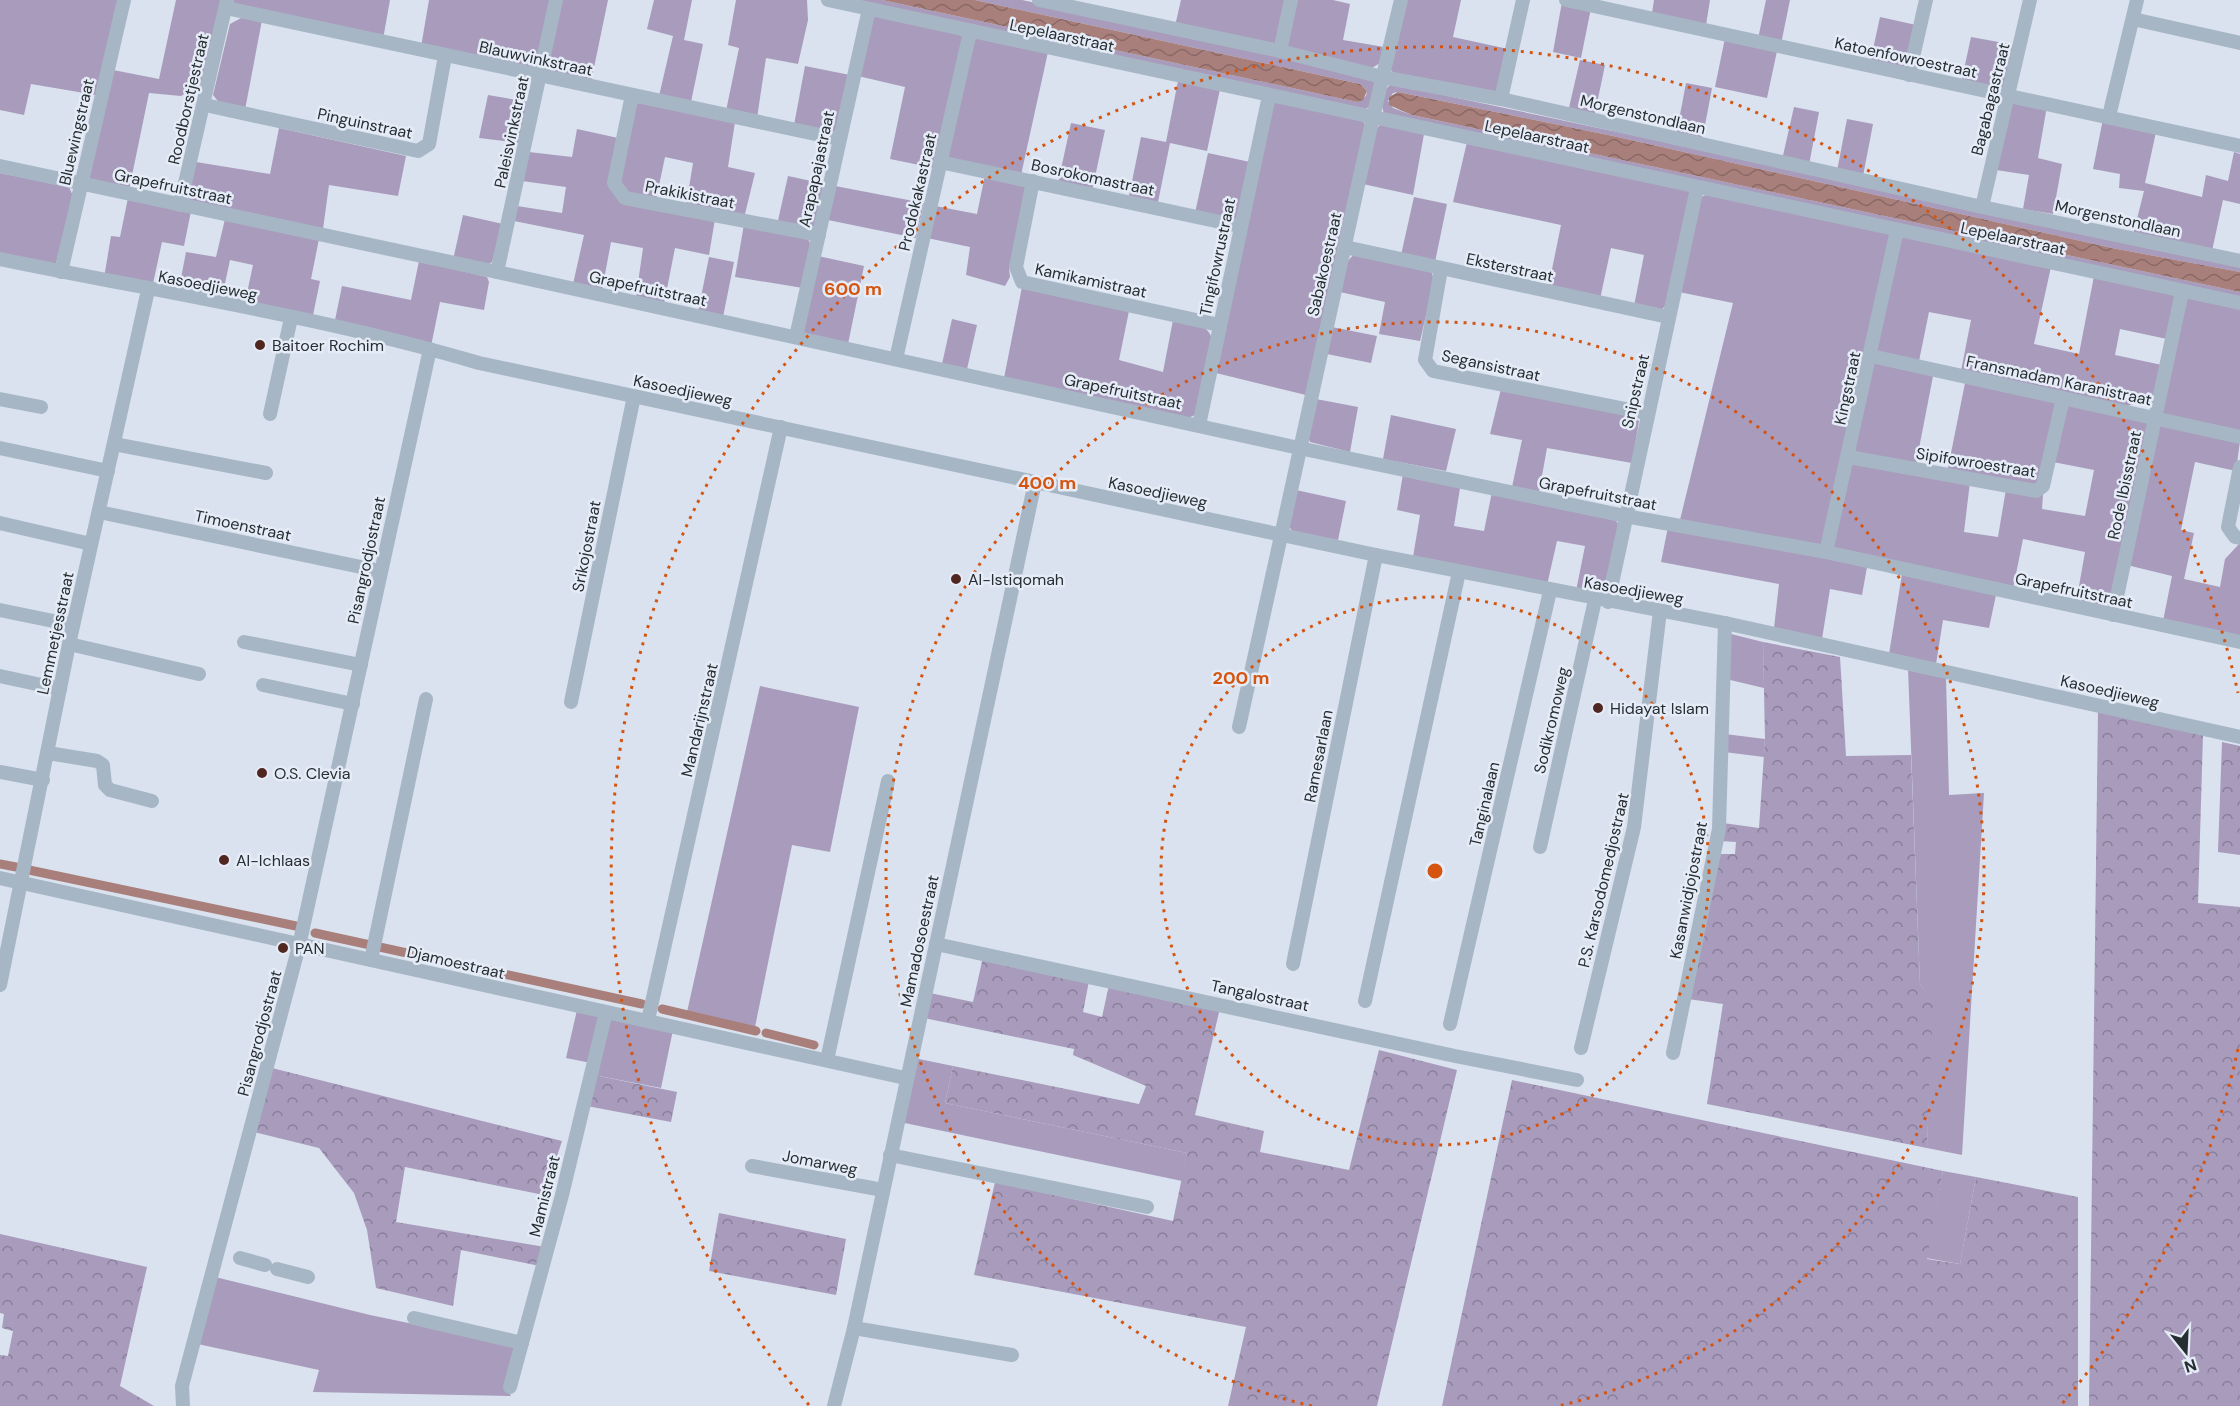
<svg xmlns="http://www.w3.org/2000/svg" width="2240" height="1406" font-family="'DM Sans',sans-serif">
<defs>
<pattern id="forest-crowns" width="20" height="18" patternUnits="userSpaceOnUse" patternTransform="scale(1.5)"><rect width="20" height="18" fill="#a89bbc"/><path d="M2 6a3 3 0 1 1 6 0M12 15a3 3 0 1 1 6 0" fill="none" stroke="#897f99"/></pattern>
<pattern id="water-waves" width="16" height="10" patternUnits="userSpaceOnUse" patternTransform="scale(1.5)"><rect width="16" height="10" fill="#a97f7b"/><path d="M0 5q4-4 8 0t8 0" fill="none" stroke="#8a6865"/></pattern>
</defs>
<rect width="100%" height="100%" fill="#d9e2ee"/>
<g fill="#a89bbc">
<polygon points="0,0 118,0 96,95 31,84 24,115 0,110"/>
<polygon points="176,0 221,0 201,84 181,96 149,93 129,190 90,179 87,173 113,70 159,79"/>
<polygon points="233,0 390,0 383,39 234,3"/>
<polygon points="429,0 551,0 535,66 530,68 421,47"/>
<polygon points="560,0 608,0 591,82 549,71 546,65"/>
<polygon points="654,0 692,0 684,40 703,44 691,102 659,96 673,36 647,29"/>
<polygon points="736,0 807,0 808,20 798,64 766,58 757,118 726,111 739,48 728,45"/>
<polygon points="843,0 882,0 1357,102 1366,96 1367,91 1360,84 975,0 1022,0 1327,65 1375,82 1370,106 1364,110"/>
<polygon points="1181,0 1287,0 1278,42 1272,47 1175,26"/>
<polygon points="1294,0 1333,0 1350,4 1343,40 1384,47 1380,63 1372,68 1290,50 1285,45"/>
<polygon points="1404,0 1461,0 1453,37 1508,49 1498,92 1395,75 1390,69"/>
<polygon points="1654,0 1710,0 1706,25 1652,13"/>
<polygon points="1766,0 1790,0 1781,44 1758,39"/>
<polygon points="1562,2 1591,8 1581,58 1553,52"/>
<polygon points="881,16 963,36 934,168 890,159 905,87 858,76 874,17"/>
<polygon points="243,17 262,20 245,110 221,105 213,95 230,24"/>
<polygon points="1880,17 1916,25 1906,65 1902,68 1870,63"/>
<polygon points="1971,37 2015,45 2006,86 2001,89 1962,79"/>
<polygon points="976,38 1048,52 1021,175 948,158 971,43"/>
<polygon points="1725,38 1777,51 1767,98 1715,87"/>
<polygon points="1580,60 1605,65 1594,118 1568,112"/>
<polygon points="805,66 850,75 839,127 833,132 794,125"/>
<polygon points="1178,81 1220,89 1207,151 1170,143 1158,202 1129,196 1141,137 1166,142"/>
<polygon points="1686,83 1712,88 1702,141 1676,136"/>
<path d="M1391,84L2240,264V272L2112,248L1613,136L1398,92L1393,93L1388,101L1393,108L1412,115L2240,292V301L1385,115C1379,105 1383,90 1391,84Z"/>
<polygon points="488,95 528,102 520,143 479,138"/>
<polygon points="1281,101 1360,118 1365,124 1306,395 1212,372 1273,103"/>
<polygon points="2012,102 2047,106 2038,158 2062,164 2053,214 2023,209 2029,175 1996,170"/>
<polygon points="638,103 735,122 728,167 755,173 744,218 686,206 693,163 665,157 656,200 630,196 618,182 632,111"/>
<polygon points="1794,107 1819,112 1809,165 1782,160"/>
<polygon points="1847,119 1873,124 1863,176 1837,171"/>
<polygon points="2103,119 2156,132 2145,183 2202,197 2206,175 2228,181 2234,152 2240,154 2240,204 2223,200 2212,251 2133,235 2144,191 2119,188 2120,174 2093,169"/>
<polygon points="1071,123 1105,130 1092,191 1058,183"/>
<polygon points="1381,124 1424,134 1413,195 1363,184 1377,128"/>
<polygon points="279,128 406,156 398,196 329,185 323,229 190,201 187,194 196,162 270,174"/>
<polygon points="577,129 618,138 611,188 715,219 709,255 675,248 664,304 636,297 643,248 611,242 602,290 573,284 584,235 514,221 517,206 562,213 566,187 522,181 529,152 572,157"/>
<polygon points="1467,142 1689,191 1691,197 1665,306 1660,312 1634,306 1644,255 1611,248 1600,299 1548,289 1561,225 1453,202"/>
<polygon points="1208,153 1250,162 1238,216 1234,220 1195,213"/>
<polygon points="0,173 69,187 73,196 56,263 52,265 0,255"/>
<polygon points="985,175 1026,186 1028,193 1009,268 1010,277 1005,286 966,275 970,247 927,238 935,206 977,214"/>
<polygon points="788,176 825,184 817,227 810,231 777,225"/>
<polygon points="835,186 924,203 916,238 828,220"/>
<polygon points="1708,194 1886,231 1890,235 1821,546 1680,520 1733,303 1679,292 1701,197"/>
<polygon points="1414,197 1447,204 1435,262 1401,255"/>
<polygon points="128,198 191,211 184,246 162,242 152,288 104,278 111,236 120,237"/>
<polygon points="463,215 503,224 492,262 487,265 453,260"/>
<polygon points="225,219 319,239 311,279 320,281 312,320 244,307 253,265 230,260 221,302 178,294 186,252 216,257"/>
<polygon points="744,224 808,239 812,247 803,288 735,277"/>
<polygon points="1908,236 2051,267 2034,344 2079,354 2094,276 2176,296 2167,339 2120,329 2115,355 2162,365 2156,393 2124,408 1961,371 1971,320 1929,312 1919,361 1877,351 1876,346 1901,238"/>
<path d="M1356,254L1426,269L1432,273L1434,281L1420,341L1379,334L1385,302L1340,292C1343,279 1343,260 1356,254Z"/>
<polygon points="818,256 864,266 848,344 803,333"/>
<polygon points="709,257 734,262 723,317 698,312"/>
<polygon points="419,261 487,277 489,282 484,310 440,302 431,346 334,325 342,286 411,300"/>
<path d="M1022,287L1129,311L1119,360L1163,372L1173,320C1187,323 1208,322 1212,339L1195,415L1188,418L1004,378Z"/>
<polygon points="2192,296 2240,307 2240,433 2162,414 2186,299"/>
<polygon points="952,319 977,325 967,369 942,364"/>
<polygon points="1332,327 1377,336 1371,363 1327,354"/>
<polygon points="1874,363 1934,371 1916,464 1858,455 1855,450"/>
<polygon points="1966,378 2056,403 2039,482 2034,487 1947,473"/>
<polygon points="1501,389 1633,417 1639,421 1632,463 1547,448 1539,492 1512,487 1522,440 1490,434"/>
<polygon points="1316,399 1358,407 1350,452 1310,442 1308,437"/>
<path d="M2069,403L2148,423L2112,601C2099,609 2090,606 2076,603L2085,552L2023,539L2013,589L1841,553L1832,546L1851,463L1970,482L1964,532L1998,537L2006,489L2043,494L2042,509L2085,516L2094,470L2053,462Z"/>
<polygon points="1391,415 1456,429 1446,471 1383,459"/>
<polygon points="2163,422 2240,441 2236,471 2195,462 2181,530 2194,533 2184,579 2220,587 2225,559 2240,543 2240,638 2163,621 2172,576 2127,565 2157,426"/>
<polygon points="1403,474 1460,488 1454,526 1484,531 1492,492 1614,518 1619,525 1603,592 1598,595 1576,591 1585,546 1557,541 1547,585 1413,557 1420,515 1397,510"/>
<polygon points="1296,490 1346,501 1338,540 1293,532 1288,525"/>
<polygon points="1668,527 1867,567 1862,595 1830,589 1822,639 1774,628 1779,584 1661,562"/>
<polygon points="1902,574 1996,595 1989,628 1943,620 1936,664 1889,654"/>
<polygon points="1727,633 1763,642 1764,688 1726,679"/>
<polygon points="1908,668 1946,678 1949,795 1984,793 1962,1155 1927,1148 1932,1001 1920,984"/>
<polygon points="760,686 859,707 830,852 792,845 755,1027 687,1012"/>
<polygon points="1725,734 1765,739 1764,757 1724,752"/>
<polygon points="577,1010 599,1016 591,1063 566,1058"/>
<polygon points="609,1018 673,1030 661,1088 594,1075"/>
<polygon points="914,1058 953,1066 945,1103 1187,1153 1182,1181 900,1122"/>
<polygon points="1943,1171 1976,1177 1960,1264 1926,1258"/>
<polygon points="211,1276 370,1315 519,1346 506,1387 511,1396 313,1392 319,1370 193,1343"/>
</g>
<g fill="url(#forest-crowns)">
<polygon points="1763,642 1840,657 1846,756 1911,755 1920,984 1933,1001 1927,1148 1707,1104 1723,1004 1688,999 1718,854 1735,854 1736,842 1721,841 1723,823 1759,828 1765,739"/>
<polygon points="2098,710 2203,735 2198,903 2240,907 2240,1406 2089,1406"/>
<polygon points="2222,742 2240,746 2240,855 2218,852"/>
<polygon points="983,957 1089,981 1083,1012 1102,1017 1109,985 1220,1008 1195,1115 1264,1131 1260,1152 1349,1170 1379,1050 1457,1070 1377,1406 1228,1406 1246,1327 974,1275 995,1182 1173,1221 1187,1153 945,1103 953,1066 1139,1104 1146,1086 1073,1055 1074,1049 924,1018 930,993 973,1002"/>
<polygon points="272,1068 562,1141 544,1195 405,1167 396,1222 545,1247 540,1266 461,1250 453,1306 376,1288 367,1230 354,1193 319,1148 254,1132"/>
<polygon points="594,1075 677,1092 671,1122 587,1106"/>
<polygon points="1512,1080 1943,1171 1927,1259 1960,1264 1976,1177 2078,1197 2078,1406 1442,1406"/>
<polygon points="719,1213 846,1239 836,1295 709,1271"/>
<polygon points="0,1234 147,1267 120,1386 154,1406 0,1406 0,1355 8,1356 13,1331 2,1328 4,1314 0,1313"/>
</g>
<g fill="url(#water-waves)">
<polygon points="882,0 975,0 1360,84 1367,91 1363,100 1357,102"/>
<polygon points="1398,92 1613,136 2112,248 2240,272 2240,292 1412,115 1389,105 1389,97"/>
</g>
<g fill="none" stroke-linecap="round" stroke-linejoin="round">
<g stroke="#a97f7b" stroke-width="9">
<polyline points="0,864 16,867"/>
<polyline points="29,870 296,926"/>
<polyline points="315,933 642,1004"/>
<polyline points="662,1009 756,1031"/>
<polyline points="766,1033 814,1045"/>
</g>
<g stroke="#a7b6c5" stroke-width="14">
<polyline points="828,0 2240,303"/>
<polyline points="1039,0 1280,51 1382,77 1501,99 1982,207 2240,261"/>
<polyline points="1566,0 2240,146"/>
<polyline points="226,8 839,139"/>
<polyline points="2133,19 2240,43"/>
<polyline points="1280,51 1291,0"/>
<polyline points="1909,75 1926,0"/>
<polyline points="632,95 614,183 625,198 819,235"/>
<polyline points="1501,99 1523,0"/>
<polyline points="205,105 418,151 429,144 445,56"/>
<polyline points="2109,116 2137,0"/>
<polyline points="940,162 1239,226"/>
<polyline points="0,166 497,272 1299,448 1625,516 1826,552 2240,642"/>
<polyline points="1033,181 1016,267 1022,282 1219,325"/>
<polyline points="180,205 227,0"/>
<polyline points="1982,207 2030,0"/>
<polyline points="1345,247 1668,317"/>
<path d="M0,259C160,292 323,317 479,363L1376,555L1725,623L2240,737"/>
<polyline points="1441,269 1425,360 1433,371 1646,413"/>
<polyline points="61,272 124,0"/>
<polyline points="497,272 556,0"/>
<polyline points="796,337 869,9"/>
<polyline points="1871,356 2240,437"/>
<polyline points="896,359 970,32"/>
<polyline points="0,399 41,407"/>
<polyline points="270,414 291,318"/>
<polyline points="1199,425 1269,96"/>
<polyline points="114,444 266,473"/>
<polyline points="0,448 108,471"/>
<polyline points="1849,457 2036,491 2043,486 2063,398"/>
<polyline points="2240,467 2228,527 2235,537 2240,538"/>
<polyline points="99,512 380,571"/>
<polyline points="0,523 91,544"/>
<polyline points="1826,552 1897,230"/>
<polyline points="1608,602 1697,188"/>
<polyline points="0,610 73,625"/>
<polyline points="2113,615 2182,292"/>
<polyline points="244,642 361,665"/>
<polyline points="69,644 199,674"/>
<polyline points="0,676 60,689"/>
<polyline points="263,685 353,704"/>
<polyline points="571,702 634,396"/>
<polyline points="1239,727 1373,117 1401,0"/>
<polyline points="48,753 97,761 103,765 105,785 110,790 152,801"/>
<polyline points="0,772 43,780"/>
<polyline points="1540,847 1595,600"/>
<polyline points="0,878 905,1078"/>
<polyline points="936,944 1455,1056 1577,1080"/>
<polyline points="371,960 426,699"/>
<polyline points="1293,964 1376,555"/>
<polyline points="0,985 69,644 148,290"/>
<polyline points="1365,1001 1459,572"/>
<polyline points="648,1020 781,427"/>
<polyline points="1450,1024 1550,591"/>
<polyline points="1581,1048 1634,827 1660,611"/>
<polyline points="1673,1053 1719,829 1725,623"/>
<polyline points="827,1060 888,781"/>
<polyline points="890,1155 1147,1207"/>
<polyline points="752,1166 883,1190"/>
<polyline points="240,1258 265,1265"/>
<polyline points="277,1269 308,1277"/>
<polyline points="414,1318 522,1343"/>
<polyline points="854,1328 1012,1355"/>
<polyline points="510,1387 562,1195 606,1012"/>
<polyline points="183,1406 182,1386 299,946 430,349"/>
<polyline points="834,1406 854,1328 1035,482"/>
</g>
</g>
<g fill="none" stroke="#d55510" stroke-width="3" stroke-dasharray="3 6">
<circle cx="1435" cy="871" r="274"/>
<path d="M1312 1406A549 549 0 1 1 1558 1406"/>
<path d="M2238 1049A823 823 0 0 1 2061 1405M809 1405A823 823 0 1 1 2238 693"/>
</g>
<g fill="#502620" stroke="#e5ecf7" stroke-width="2">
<circle cx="260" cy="345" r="6"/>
<circle cx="956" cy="579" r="6"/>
<circle cx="1598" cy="708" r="6"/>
<circle cx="262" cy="773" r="6"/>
<circle cx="224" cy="860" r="6"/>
<circle cx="283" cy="948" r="6"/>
</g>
<g text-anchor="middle" stroke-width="5" stroke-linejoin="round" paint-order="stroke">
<g font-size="16" fill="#272e32" stroke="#e5ecf7">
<text transform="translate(1062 35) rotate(12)" y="6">Lepelaarstraat</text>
<text transform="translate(1906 57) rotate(12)" y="6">Katoenfowroestraat</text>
<text transform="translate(536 58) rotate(12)" y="6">Blauwvinkstraat</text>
<text transform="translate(188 99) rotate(-77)" y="6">Roodborstjestraat</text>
<text transform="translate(1990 99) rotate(-76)" y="6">Bagabagastraat</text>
<text transform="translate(1643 114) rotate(13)" y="6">Morgenstondlaan</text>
<text transform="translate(365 123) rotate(12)" y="6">Pinguinstraat</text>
<text transform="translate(76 132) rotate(-77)" y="6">Bluewingstraat</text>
<text transform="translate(511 132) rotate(-78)" y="6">Paleisvinkstraat</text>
<text transform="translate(1537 136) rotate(12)" y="6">Lepelaarstraat</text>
<text transform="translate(816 169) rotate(-78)" y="6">Arapapajastraat</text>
<text transform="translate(1093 177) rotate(12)" y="6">Bosrokomastraat</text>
<text transform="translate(173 186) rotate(12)" y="6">Grapefruitstraat</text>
<text transform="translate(917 192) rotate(-77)" y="6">Prodokakastraat</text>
<text transform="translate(690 194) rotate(11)" y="6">Prakikistraat</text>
<text transform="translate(2118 218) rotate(12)" y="6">Morgenstondlaan</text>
<text transform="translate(2013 238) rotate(12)" y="6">Lepelaarstraat</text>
<text transform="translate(1217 257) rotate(-78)" y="6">Tingifowrustraat</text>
<text transform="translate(1324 264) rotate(-77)" y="6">Sabakoestraat</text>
<text transform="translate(1510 267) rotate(12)" y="6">Eksterstraat</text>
<text transform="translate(1091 280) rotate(12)" y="6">Kamikamistraat</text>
<text transform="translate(208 285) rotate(11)" y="6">Kasoedjieweg</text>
<text transform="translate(648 288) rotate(12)" y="6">Grapefruitstraat</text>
<text transform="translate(1491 365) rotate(12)" y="6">Segansistraat</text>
<text transform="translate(2059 380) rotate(12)" y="6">Fransmadam Karanistraat</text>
<text transform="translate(1847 388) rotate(-78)" y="6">Kingstraat</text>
<text transform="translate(683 390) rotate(12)" y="6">Kasoedjieweg</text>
<text transform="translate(1123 391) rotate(12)" y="6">Grapefruitstraat</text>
<text transform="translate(1635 391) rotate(-77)" y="6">Snipstraat</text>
<text transform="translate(1976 462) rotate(9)" y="6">Sipifowroestraat</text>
<text transform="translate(2124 485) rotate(-78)" y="6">Rode Ibisstraat</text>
<text transform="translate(1158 492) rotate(12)" y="6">Kasoedjieweg</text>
<text transform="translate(1598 493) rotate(11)" y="6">Grapefruitstraat</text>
<text transform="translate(243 525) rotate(12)" y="6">Timoenstraat</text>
<text transform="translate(586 546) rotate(-79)" y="6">Srikojostraat</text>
<text transform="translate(366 560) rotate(-78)" y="6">Pisangrodjostraat</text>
<text transform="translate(1634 590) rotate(10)" y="6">Kasoedjieweg</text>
<text transform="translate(2074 590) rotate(12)" y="6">Grapefruitstraat</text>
<text transform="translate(55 633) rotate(-78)" y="6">Lemmetjesstraat</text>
<text transform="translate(2110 691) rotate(13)" y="6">Kasoedjieweg</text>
<text transform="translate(699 720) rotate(-77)" y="6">Mandarijnstraat</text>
<text transform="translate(1551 720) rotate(-77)" y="6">Sodikromoweg</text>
<text transform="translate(1318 756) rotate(-79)" y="6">Ramesarlaan</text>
<text transform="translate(1484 804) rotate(-77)" y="6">Tanginalaan</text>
<text transform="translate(1603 880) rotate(-77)" y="6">P.S. Karsodomedjostraat</text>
<text transform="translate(1688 890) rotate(-79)" y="6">Kasanwidjojostraat</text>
<text transform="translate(919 941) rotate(-78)" y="6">Mamadosoestraat</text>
<text transform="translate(456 962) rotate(13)" y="6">Djamoestraat</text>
<text transform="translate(1260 995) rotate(12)" y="6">Tangalostraat</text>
<text transform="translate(259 1033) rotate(-75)" y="6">Pisangrodjostraat</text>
<text transform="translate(820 1162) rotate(11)" y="6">Jomarweg</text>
<text transform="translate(544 1196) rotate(-76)" y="6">Mamistraat</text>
</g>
<g font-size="16" fill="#272e32" stroke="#e5ecf7" text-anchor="start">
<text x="272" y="351">Baitoer Rochim</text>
<text x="968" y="585">Al-Istiqomah</text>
<text x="1610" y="714">Hidayat Islam</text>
<text x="274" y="779">O.S. Clevia</text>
<text x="236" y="866">Al-Ichlaas</text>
<text x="295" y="954">PAN</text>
</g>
</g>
<circle cx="1435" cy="871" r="9" fill="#d55510" stroke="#e5ecf7" stroke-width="3"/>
<g font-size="18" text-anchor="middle" font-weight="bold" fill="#d55510" stroke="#e5ecf7" stroke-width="5" stroke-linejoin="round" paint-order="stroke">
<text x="853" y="295">600 m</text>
<text x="1047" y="489">400 m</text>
<text x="1241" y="684">200 m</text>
</g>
<g transform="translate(2186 1352) rotate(162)" stroke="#e5ecf7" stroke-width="4.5" paint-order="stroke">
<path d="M0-4.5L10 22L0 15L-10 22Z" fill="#272e32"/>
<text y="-9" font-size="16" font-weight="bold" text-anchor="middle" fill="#272e32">N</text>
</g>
</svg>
